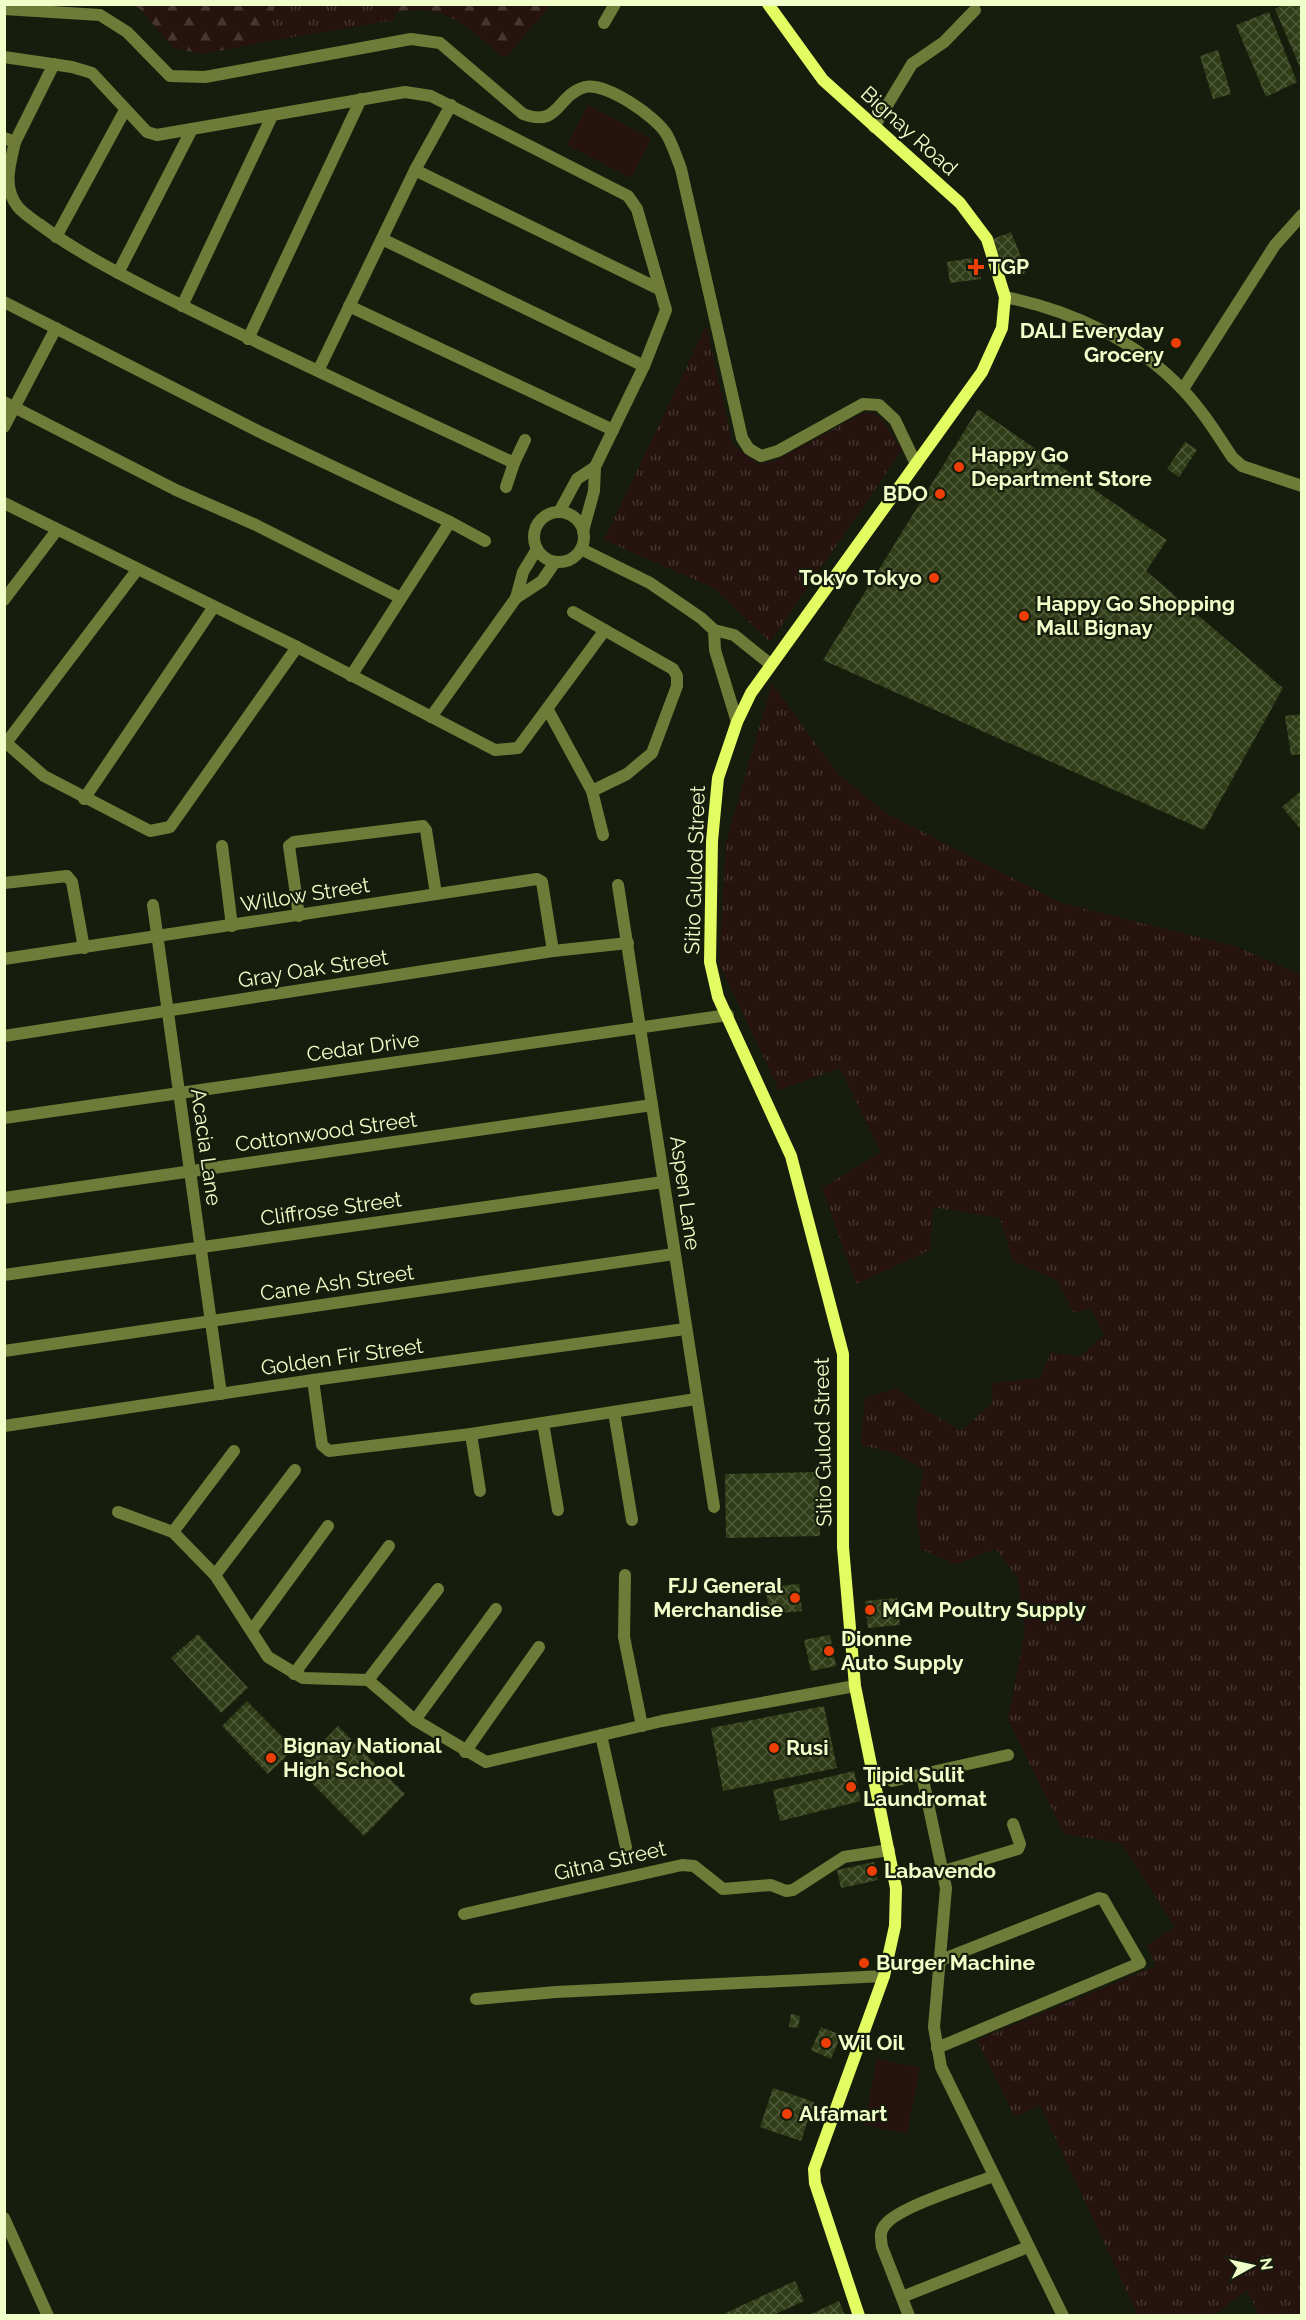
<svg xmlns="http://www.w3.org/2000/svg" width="1306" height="2320" font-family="Raleway,sans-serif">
<defs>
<pattern id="grass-tufts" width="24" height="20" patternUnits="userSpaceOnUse" patternTransform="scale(1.5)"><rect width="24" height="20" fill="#26120f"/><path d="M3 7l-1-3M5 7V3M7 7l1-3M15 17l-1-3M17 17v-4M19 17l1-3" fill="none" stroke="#463631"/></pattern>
<pattern id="forest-firs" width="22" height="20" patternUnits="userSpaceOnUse" patternTransform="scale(1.5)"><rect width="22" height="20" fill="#26120f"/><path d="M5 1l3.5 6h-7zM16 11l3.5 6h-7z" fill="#463631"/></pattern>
<pattern id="building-cross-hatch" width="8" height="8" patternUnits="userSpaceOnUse" patternTransform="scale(1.5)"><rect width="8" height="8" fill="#303d18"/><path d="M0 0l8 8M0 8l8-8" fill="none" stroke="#4e5a38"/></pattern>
</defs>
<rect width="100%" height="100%" fill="#171d0c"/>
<g fill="url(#grass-tufts)">
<polygon points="275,5 392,5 394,20 265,42"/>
<polygon points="706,326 733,445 758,464 775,461 861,414 872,412 882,420 902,450 770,642 714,588 604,540"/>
<polygon points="772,684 837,773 886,813 1061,903 1237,947 1301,975 1301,2315 1259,2315 1247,2290 1214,2315 1138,2315 1040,2105 1015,2117 977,2040 1156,1966 1147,1945 1175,1927 1121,1843 1064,1834 1008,1719 1025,1631 1018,1578 996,1549 956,1564 921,1549 916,1510 924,1469 894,1453 861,1445 865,1398 896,1388 927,1411 961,1431 992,1403 992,1383 1040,1378 1051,1352 1080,1357 1104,1335 1091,1308 1074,1313 1057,1280 1013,1261 1000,1218 933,1207 930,1250 856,1284 822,1188 881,1152 840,1068 779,1090 719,963 726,842"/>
</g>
<g fill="url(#forest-firs)">
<polygon points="132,5 275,5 265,42 202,54 174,48 139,8"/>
<path d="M392,5V4L551,5L505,58C467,28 446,0 393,13Z"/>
</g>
<g fill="#26120f">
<polygon points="588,105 651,139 631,178 567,145"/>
<polygon points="877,2059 920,2068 907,2133 864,2125"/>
</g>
<g fill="url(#building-cross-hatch)">
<polygon points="1286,4 1302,4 1302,72 1275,9"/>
<polygon points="1269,12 1297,82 1266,97 1236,25"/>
<polygon points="1218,50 1231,94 1213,99 1200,56"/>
<polygon points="1011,232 1022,259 1030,260 1024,274 1005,270 993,239"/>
<polygon points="978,257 981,279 950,283 947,262"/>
<polygon points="978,409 1167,540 1146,571 1283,688 1204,830 823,660"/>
<polygon points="1185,442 1197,450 1179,477 1167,469"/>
<polygon points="1302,714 1302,754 1291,755 1285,716"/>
<polygon points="1302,790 1302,831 1282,807"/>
<polygon points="819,1472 820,1536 726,1538 725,1474"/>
<polygon points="799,1584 802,1611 769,1614 766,1587"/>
<polygon points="897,1598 900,1625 868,1628 865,1601"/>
<polygon points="198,1634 248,1688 221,1713 171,1658"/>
<polygon points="830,1635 836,1666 811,1671 804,1640"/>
<polygon points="247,1701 294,1749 268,1774 222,1726"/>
<polygon points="824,1706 837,1768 723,1791 711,1728"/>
<polygon points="338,1726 405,1794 364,1836 297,1768"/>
<polygon points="854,1771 861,1801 780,1821 773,1790"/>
<polygon points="874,1862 878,1880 841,1888 837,1870"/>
<polygon points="791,2014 800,2016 798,2028 789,2027"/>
<polygon points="821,2027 841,2035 831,2059 811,2050"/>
<polygon points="773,2088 814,2102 801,2141 760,2127"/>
<polygon points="795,2281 804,2301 771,2316 719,2316"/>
<polygon points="839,2301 845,2316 807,2316"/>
</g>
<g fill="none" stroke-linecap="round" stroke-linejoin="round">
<g stroke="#6f7b38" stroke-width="12">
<path d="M4,9L100,15L127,32L170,76L205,77L411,39L440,43L523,114C560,128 556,95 585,87C606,82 657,117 667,135C673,146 677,158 681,169L742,438L749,449L761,456L778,451L863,404L879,405L895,420L916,464"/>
<polyline points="604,23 615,4"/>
<polyline points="4,57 72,67 92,73 147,132 157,135 405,92 431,96 628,196 637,209 666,310 644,366 595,467"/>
<polyline points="874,127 912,64 944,42 975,10"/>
<polyline points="4,138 15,142 54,64"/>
<path d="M15,142C10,164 2,187 18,207C23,213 32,219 39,224C74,250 114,271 153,291C272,351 393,406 514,463L525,440"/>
<polyline points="415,170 659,289"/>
<polyline points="56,237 125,110"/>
<polyline points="382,239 644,366"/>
<polyline points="118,273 192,129"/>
<path d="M1005,297C1071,310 1137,341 1183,390C1202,410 1217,434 1232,457L1242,466L1302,486"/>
<polyline points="4,302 262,433 450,522 351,676"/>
<polyline points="182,306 272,116"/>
<polyline points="349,306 613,430"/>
<polyline points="248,339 361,99"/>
<polyline points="319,369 415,170 451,105"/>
<polyline points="1183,389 1275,245 1302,215"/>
<polyline points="4,402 176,490 256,525 399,597"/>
<polyline points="4,427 56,328"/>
<polyline points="506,487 514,463"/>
<polyline points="4,503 297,647 495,750 518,748 605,630"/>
<polyline points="559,512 577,479 595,467 594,491 583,531"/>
<circle cx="559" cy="537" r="25"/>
<polyline points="450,522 485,541"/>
<polyline points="537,549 523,572 516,598 542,581 555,562"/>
<polyline points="581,549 650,583 701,618 714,630 734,635 770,664"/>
<polyline points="4,600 57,530"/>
<polyline points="573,612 673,669 677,676 677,686 652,753 627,774 592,791"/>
<polyline points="714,630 715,650 737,722"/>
<polyline points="548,710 592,791 603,835"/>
<polyline points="431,717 516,598"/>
<polyline points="4,741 44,776 150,831 170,827 297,647"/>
<polyline points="6,743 137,570"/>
<polyline points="84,799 213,608"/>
<polyline points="222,846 232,926"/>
<polyline points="4,883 67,876 72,882 84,948"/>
<polyline points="618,885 714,1507"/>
<polyline points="153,905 221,1394"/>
<polyline points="299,916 289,846 294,842 423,826 426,830 436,894"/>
<polyline points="4,959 537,879 542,882 553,951"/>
<polyline points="4,1036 553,951 628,943"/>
<polyline points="4,1118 728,1015"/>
<polyline points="4,1198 652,1105"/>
<polyline points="4,1275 663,1182"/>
<polyline points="4,1351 674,1254"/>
<polyline points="313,1380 322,1445 329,1451 471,1434 696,1399"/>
<polyline points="614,1412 632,1520"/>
<polyline points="543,1423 558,1510"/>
<polyline points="4,1426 313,1380 685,1329"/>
<polyline points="471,1434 480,1491"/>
<polyline points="118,1512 173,1532 215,1575 268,1657 303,1678 368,1680 415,1720 486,1762 662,1721 855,1686"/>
<polyline points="173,1532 234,1451"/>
<polyline points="215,1575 295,1470"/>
<polyline points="625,1575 624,1637 642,1726"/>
<polyline points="252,1630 328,1526"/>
<polyline points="294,1674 389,1546"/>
<polyline points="368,1680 438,1589"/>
<polyline points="415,1720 496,1609"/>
<polyline points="601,1735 626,1847"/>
<polyline points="465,1752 539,1647"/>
<polyline points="922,1775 946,1888 934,2027 941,2067 1063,2316"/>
<polyline points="892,1781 1008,1755"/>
<polyline points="944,1871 1018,1849 1020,1844 1013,1824"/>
<polyline points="464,1914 682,1865 694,1866 723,1889 771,1885 786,1891 793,1890 844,1857 889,1850"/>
<polyline points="476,1999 556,1992 884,1976"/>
<polyline points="937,2048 1140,1963 1103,1899 1099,1898 941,1960"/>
<polyline points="4,2218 48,2316"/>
<polyline points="902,2297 1028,2247"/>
<path d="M909,2316L882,2247C881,2239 879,2232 885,2225C898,2207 970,2185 994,2176"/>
</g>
<polyline stroke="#e2fc62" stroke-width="12" points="768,4 823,80 960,203 987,239 1005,297 1002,328 982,372 751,693 737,722 718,778 712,841 710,962 718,997 791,1156 843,1354 843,1547 855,1686 896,1888 895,1926 884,1976 814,2169 815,2183 859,2316"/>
</g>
<g fill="#ed3e05" stroke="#171d0c" stroke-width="2">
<path d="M973 258h6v6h6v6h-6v6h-6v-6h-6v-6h6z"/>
<circle cx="1176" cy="343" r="6"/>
<circle cx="959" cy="467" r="6"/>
<circle cx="940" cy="494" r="6"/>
<circle cx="934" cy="578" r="6"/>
<circle cx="1024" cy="616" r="6"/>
<circle cx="795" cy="1598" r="6"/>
<circle cx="870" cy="1610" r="6"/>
<circle cx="829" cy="1651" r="6"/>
<circle cx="774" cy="1748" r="6"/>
<circle cx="271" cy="1758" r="6"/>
<circle cx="851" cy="1787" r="6"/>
<circle cx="872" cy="1871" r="6"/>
<circle cx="864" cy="1963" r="6"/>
<circle cx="826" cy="2043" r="6"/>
<circle cx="787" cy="2114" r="6"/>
</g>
<g text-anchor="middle" stroke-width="4.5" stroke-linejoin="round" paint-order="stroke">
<g font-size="21" fill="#f0fec9" stroke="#171d0c">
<text transform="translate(909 131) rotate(42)" y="7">Bignay Road</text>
<text transform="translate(695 870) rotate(-88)" y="7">Sitio Gulod Street</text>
<text transform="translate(305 895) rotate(-9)" y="7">Willow Street</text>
<text transform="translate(313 969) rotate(-9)" y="7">Gray Oak Street</text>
<text transform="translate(363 1047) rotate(-8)" y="7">Cedar Drive</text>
<text transform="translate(326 1132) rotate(-8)" y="7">Cottonwood Street</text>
<text transform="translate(206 1147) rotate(82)" y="7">Acacia Lane</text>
<text transform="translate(685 1193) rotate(82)" y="7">Aspen Lane</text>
<text transform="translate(331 1209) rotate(-8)" y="7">Cliffrose Street</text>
<text transform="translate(337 1283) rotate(-8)" y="7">Cane Ash Street</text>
<text transform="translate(342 1357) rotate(-8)" y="7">Golden Fir Street</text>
<text transform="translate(823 1442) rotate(-91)" y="7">Sitio Gulod Street</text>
<text transform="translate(610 1861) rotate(-13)" y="7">Gitna Street</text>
</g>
<g font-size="21" font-weight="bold" fill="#f0fec9" stroke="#171d0c" text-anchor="start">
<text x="988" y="274">TGP</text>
<text x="1164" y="338" text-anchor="end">DALI Everyday<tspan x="1164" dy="24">Grocery</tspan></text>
<text x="971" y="462">Happy Go<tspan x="971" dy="24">Department Store</tspan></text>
<text x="928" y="501" text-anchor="end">BDO</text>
<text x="922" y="585" text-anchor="end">Tokyo Tokyo</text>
<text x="1036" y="611">Happy Go Shopping<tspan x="1036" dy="24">Mall Bignay</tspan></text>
<text x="783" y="1593" text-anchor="end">FJJ General<tspan x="783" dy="24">Merchandise</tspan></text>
<text x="882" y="1617">MGM Poultry Supply</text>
<text x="841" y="1646">Dionne<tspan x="841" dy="24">Auto Supply</tspan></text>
<text x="283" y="1753">Bignay National<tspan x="283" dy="24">High School</tspan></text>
<text x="786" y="1755">Rusi</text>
<text x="863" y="1782">Tipid Sulit<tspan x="863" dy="24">Laundromat</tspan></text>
<text x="884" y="1878">Labavendo</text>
<text x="876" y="1970">Burger Machine</text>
<text x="838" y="2050">Wil Oil</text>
<text x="799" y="2121">Alfamart</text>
</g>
</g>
<rect width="1306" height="2320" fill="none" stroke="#f0fec9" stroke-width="12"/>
<g transform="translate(1252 2266) rotate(82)" stroke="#171d0c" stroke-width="4.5" paint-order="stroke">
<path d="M0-4.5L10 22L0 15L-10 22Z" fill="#f0fec9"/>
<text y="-9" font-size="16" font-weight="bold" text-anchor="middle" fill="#f0fec9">N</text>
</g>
</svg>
